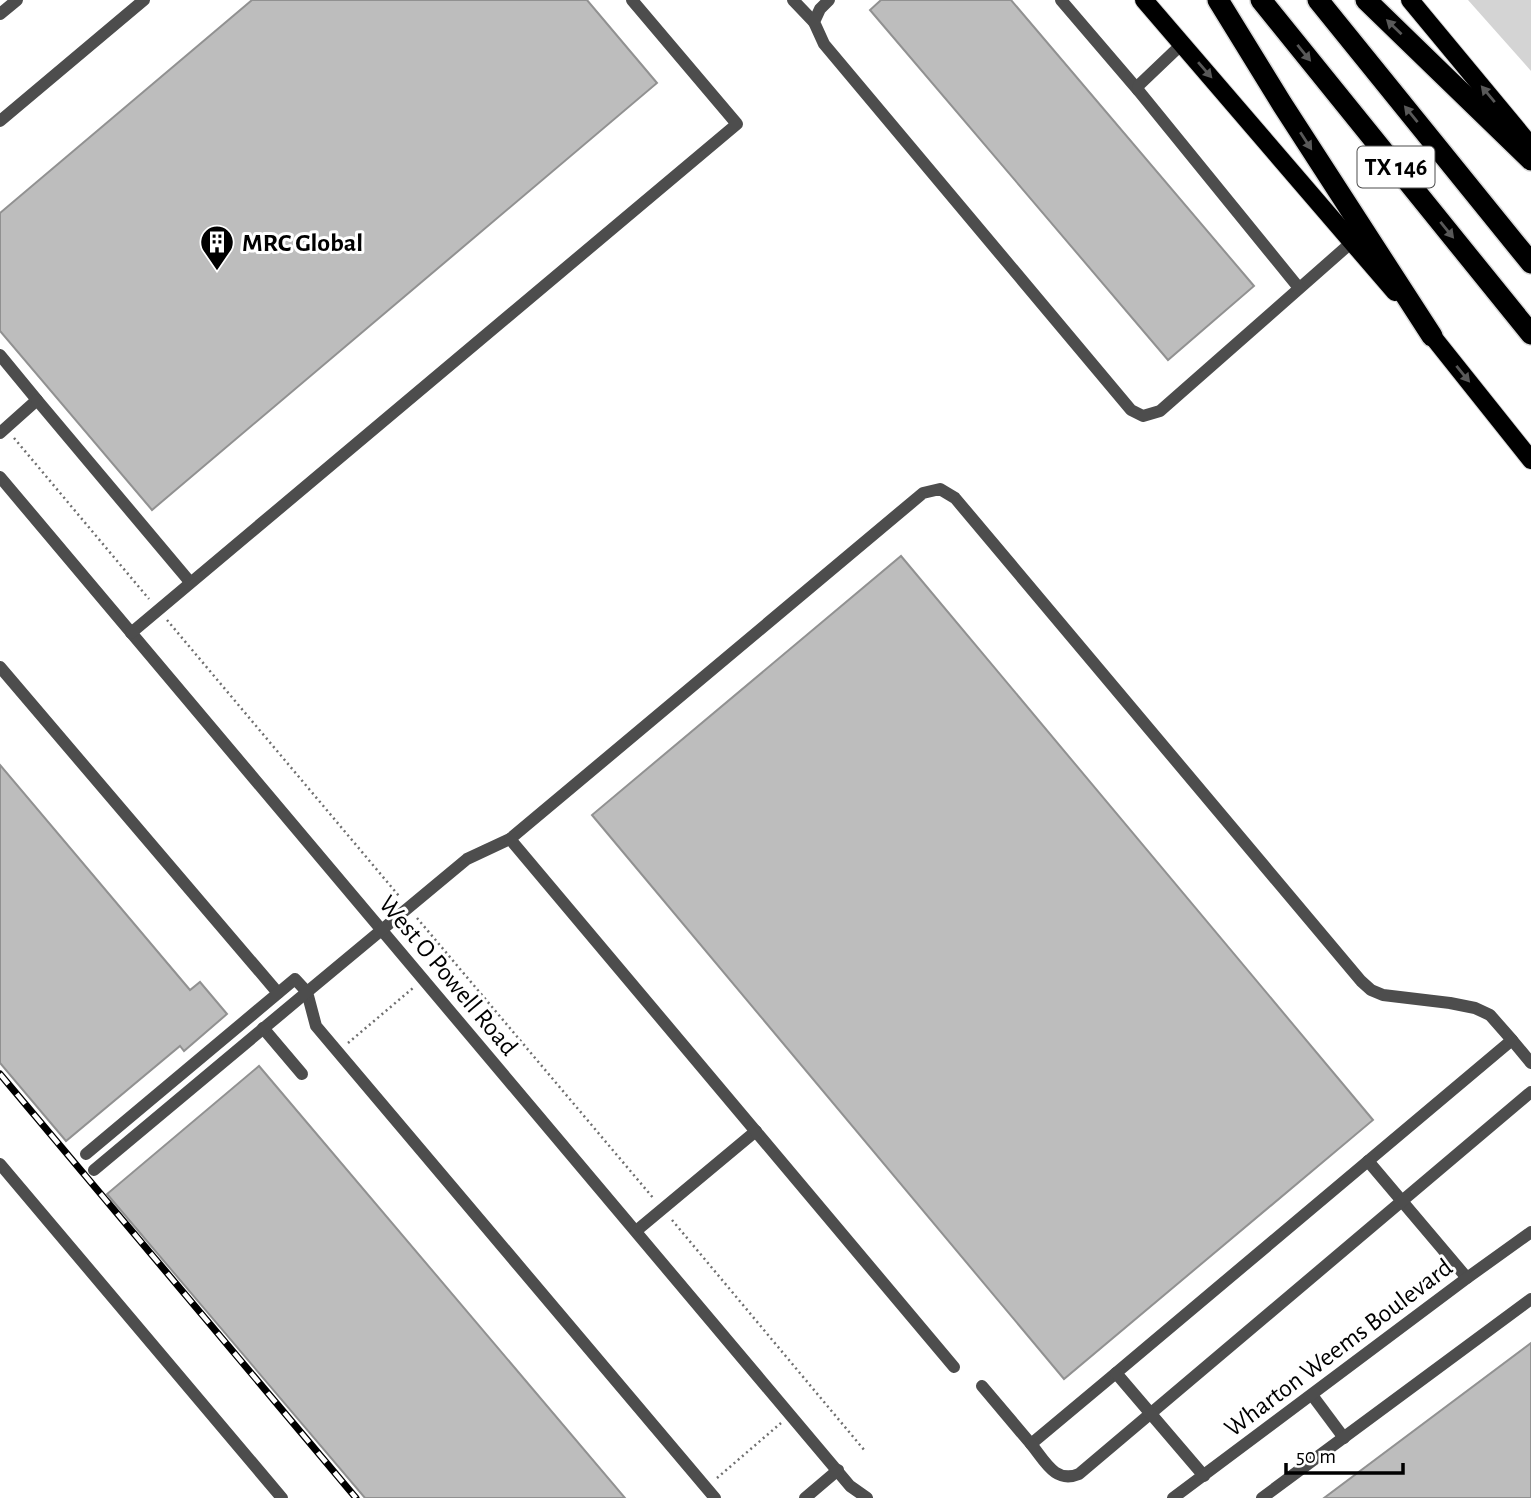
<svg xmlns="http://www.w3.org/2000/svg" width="1531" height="1498" font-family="'Alegreya Sans',sans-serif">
<rect width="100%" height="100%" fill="#fff"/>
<polygon fill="#d4d4d4" points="1468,0 1531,0 1531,71"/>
<g fill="#bdbdbd" stroke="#919191" stroke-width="2">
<polygon points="252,0 587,0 657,83 152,510 0,331 0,213"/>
<polygon points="881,0 1011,0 1254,286 1168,360 870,10"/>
<polygon points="901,556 1373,1120 1064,1379 592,815"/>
<polygon points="0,765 190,990 200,982 227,1014 184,1051 180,1046 66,1141 0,1063"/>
<polygon points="259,1066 625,1498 365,1498 107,1194"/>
<polygon points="1531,1343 1531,1498 1324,1498"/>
</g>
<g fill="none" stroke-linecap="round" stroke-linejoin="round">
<g stroke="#dbdbdb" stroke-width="20">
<g id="major">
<polyline points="1144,0 1395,292"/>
<polyline points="1410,0 1531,146"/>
<polyline points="1425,327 1531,460"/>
</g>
</g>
<g stroke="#dbdbdb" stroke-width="24">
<g id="highway">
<polyline points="1218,0 1282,104 1432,336"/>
<polyline points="1261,0 1531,334"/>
<polyline points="1318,0 1531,263"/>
<polyline points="1366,0 1531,160"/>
</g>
</g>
<g stroke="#6f6f6f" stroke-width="2.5" stroke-dasharray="2 3.5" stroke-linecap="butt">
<polyline points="14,438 149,599"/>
<polyline points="167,620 399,896"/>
<polyline points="417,918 654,1199"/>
<polyline points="348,1043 413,988"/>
<polyline points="672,1220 865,1451"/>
<polyline points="717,1478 781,1423"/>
</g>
<g stroke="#4d4d4d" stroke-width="12">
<polyline points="793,0 814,22"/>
<polyline points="829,0 820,9 814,22 824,44 1131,410 1143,416 1160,411 1352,242"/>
<polyline points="1061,0 1138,90"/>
<polyline points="0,14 17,0"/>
<polyline points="1182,44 1139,85 1138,90 1299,288"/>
<polyline points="0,121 144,0"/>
<polyline points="0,355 37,400 0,433"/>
<polyline points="37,400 190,582"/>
<polyline points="0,477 850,1486 867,1498"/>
<polyline points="131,633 737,124 632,0"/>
<polyline points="0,667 278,993"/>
<polyline points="510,839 467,859 307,992 316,1026 715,1498"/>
<polyline points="263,1028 302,1074"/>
<polyline points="86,1154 295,979 307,992 94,1170"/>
<polyline points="1368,1161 1467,1278"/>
<polyline points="0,1164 282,1498"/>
<polyline points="636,1231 756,1131"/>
<polyline points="954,1367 510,839 923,493 940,489 955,498 1361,981 1371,990 1383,995 1450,1003 1475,1008 1490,1015 1512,1040"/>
<polyline points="982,1386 1031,1444 1116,1373"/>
<polyline points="1312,1395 1344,1438"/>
<path d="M1031,1444C1045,1461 1055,1484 1079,1474L1531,1092"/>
<polyline points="1204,1476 1116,1373 1512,1040 1531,1063"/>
<polyline points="805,1498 838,1470"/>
<polyline points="1173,1498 1467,1278 1531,1232"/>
<polyline points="1262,1498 1531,1299"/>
</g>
<use href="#major" stroke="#000" stroke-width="18"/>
<use href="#highway" stroke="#000" stroke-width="21"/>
<g stroke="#000" stroke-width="7">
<polyline id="rail" points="0,1074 356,1498"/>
</g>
<use href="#rail" stroke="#fff" stroke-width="4.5" stroke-dasharray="13" stroke-linecap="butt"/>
</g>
<defs><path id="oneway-solid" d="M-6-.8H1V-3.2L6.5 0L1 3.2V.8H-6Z" transform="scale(1.75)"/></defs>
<g fill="#595959">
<use href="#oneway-solid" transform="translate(1394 27) rotate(-136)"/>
<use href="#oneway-solid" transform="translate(1304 53) rotate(51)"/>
<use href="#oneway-solid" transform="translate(1205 70) rotate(49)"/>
<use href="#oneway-solid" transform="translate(1488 94) rotate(-130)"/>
<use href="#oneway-solid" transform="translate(1411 114) rotate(-129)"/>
<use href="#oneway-solid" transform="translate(1306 141) rotate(57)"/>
<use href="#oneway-solid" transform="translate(1447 230) rotate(51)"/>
<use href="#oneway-solid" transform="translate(1463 374) rotate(51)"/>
</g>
<defs>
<g id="building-pin" transform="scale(1.75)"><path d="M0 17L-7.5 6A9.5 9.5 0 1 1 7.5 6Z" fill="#000" stroke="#fff"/><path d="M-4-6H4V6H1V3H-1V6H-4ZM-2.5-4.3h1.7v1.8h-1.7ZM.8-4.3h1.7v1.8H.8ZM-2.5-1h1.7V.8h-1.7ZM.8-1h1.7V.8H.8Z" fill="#fff"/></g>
</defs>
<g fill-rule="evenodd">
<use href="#building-pin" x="217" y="242"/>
</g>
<g text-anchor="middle" stroke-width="6" stroke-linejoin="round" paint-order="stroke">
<rect fill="#fff" stroke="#4c4c4c" stroke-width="2" x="1357.5" y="146.5" width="77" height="41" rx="5"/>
<g font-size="24" font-weight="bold" fill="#000">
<text x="1396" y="175">TX 146</text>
</g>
<g font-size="26" font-weight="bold" fill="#000" stroke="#fff" text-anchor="start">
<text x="242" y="251">MRC Global</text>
</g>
<g font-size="26" fill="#000" stroke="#fff">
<text transform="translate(449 975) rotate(50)" y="9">West O Powell Road</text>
<text transform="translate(1338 1347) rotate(-37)" y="9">Wharton Weems Boulevard</text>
</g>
</g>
<path d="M1286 1463v10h117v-10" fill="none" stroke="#000000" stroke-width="3.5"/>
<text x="1296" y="1463" font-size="21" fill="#000000" stroke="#ffffff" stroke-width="5" paint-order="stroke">50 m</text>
</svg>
